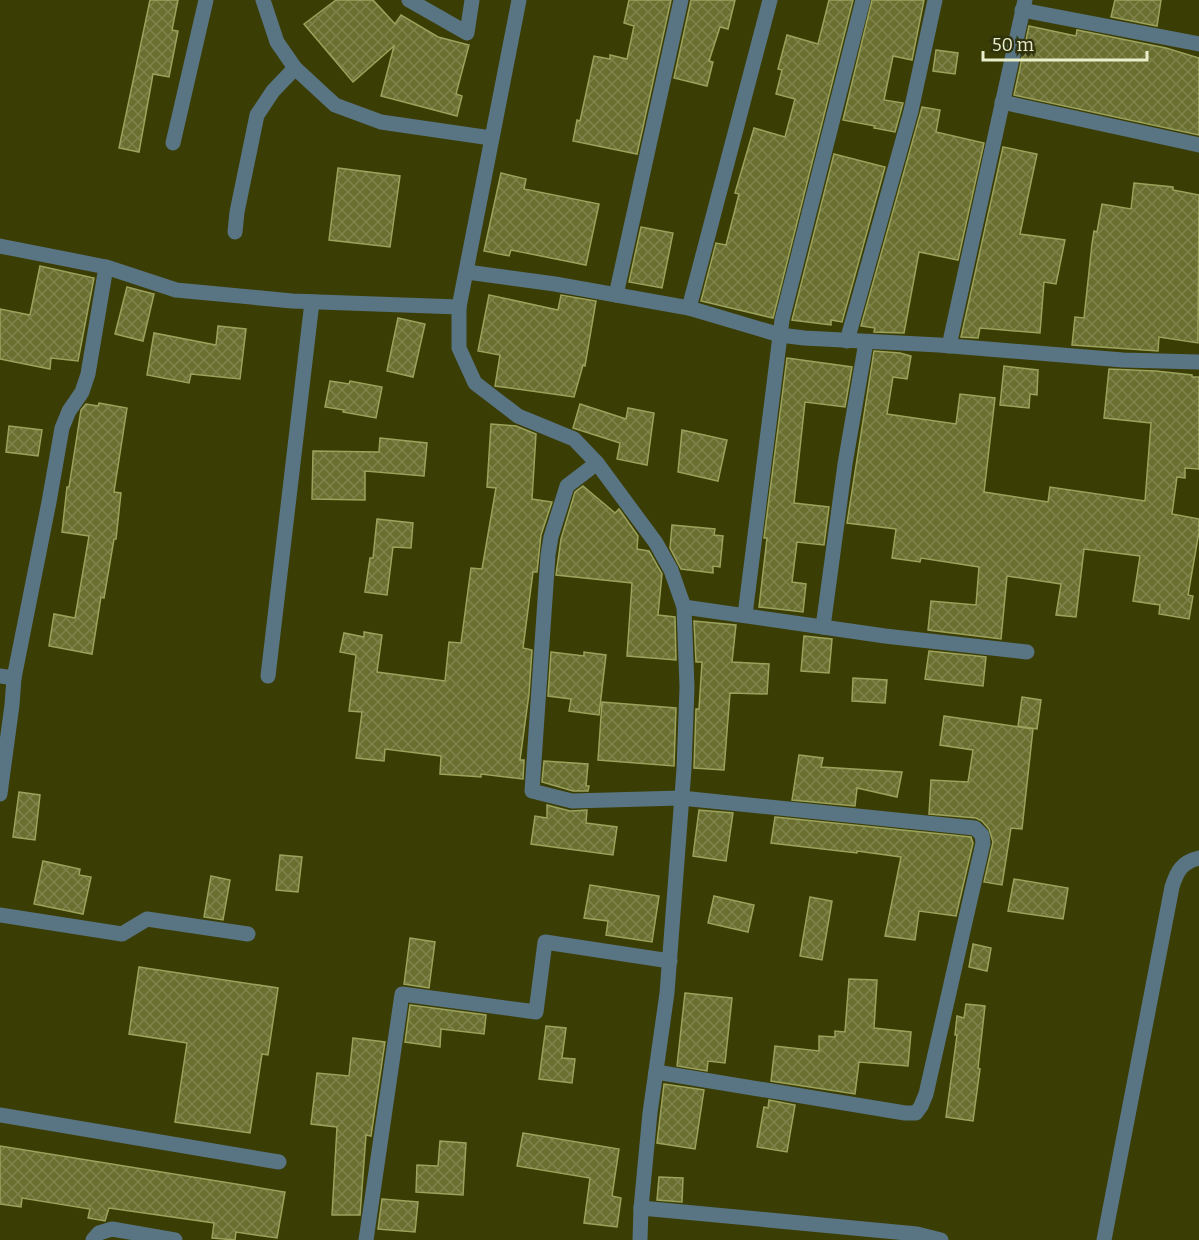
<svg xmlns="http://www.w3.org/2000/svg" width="1199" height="1240" font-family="Bitter,serif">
<defs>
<pattern id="building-cross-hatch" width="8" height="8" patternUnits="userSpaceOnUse" patternTransform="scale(1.5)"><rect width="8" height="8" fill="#6a6f30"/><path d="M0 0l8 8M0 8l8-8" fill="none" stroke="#7f844d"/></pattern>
</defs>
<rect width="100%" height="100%" fill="#3a3d04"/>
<g fill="url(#building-cross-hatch)" stroke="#9ba25c" stroke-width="1.5">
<polygon points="150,0 178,0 172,30 178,31 169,77 153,74 139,152 119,148"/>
<polygon points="336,0 373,0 395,24 401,15 438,37 469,45 456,94 462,96 457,116 381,96 394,46 353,82 304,24"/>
<polygon points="629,0 671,0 637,154 573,141 577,120 580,121 594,56 610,59 610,55 627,59 634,26 624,23"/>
<polygon points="691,0 735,0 728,29 720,27 709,61 713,62 707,86 674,78"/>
<polygon points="829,0 853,0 773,318 701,301 716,243 726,245 739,194 735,193 754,128 785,137 795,99 776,94 782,70 778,69 787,35 818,44"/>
<polygon points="872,0 924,0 912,60 893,56 884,100 903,103 895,132 874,128 875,126 843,120"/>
<polygon points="1115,0 1161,0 1157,26 1111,17"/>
<polygon points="1029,26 1076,36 1077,30 1166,48 1199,58 1199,135 1014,95"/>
<polygon points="936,50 958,53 955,74 933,71"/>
<polygon points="922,107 940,110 936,132 984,143 958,260 919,252 904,333 874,332 875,328 861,326"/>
<polygon points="1003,147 1037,154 1020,234 1065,240 1056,284 1044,282 1040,333 980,328 978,338 961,337"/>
<polygon points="834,154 885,167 842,322 831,320 831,325 792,320"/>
<polygon points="338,168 400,176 390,247 329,240"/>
<polygon points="501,173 526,179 524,189 599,204 586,265 511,250 509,256 484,251"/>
<polygon points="1134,183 1173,187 1173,190 1199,195 1198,343 1159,337 1158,351 1072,345 1075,317 1084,318 1092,244 1094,231 1097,232 1102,204 1131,209"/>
<polygon points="641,227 673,233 662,288 629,282"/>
<polygon points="40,266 94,278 78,361 51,358 50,369 0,359 0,309 30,315"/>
<polygon points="127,287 154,294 143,341 115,334"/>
<polygon points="489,295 558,310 561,295 596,301 585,366 583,365 574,397 495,386 500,355 478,351"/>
<polygon points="398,318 425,324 413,377 387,371"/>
<polygon points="218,326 246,329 240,379 191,374 189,383 147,375 154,333 216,345"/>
<polygon points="874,351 900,353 911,356 907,379 893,377 887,414 956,424 960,394 995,398 984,492 1048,502 1050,487 1145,501 1151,423 1104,418 1109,369 1156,371 1192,375 1192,377 1199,377 1199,469 1185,468 1185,478 1177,477 1172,514 1199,519 1199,532 1188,595 1193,596 1189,619 1159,614 1160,605 1133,601 1140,556 1084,549 1076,617 1056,615 1061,584 1007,576 1001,639 928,630 931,601 976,605 979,567 921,558 920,562 892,558 896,529 847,523"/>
<polygon points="787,358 852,367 845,407 805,402 794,503 829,507 824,545 797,542 792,582 806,584 803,612 759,607 767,538 764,538"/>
<polygon points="1004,366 1038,370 1037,395 1030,394 1029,408 1000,405"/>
<polygon points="330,381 349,384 350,381 382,387 376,418 343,412 344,410 325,407"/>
<polygon points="99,403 127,408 114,492 121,493 116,539 114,539 104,598 101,597 92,654 49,646 54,614 75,618 89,536 62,532 67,487 69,487 81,410 86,404 98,406"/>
<polygon points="580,404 626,419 628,408 654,413 647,465 617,459 620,443 573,428"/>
<polygon points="491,424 516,426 536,434 532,499 552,502 541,535 537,572 533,572 523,648 532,650 529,694 520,760 524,760 523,779 481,774 481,777 440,774 441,756 385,749 384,761 356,758 362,712 349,711 356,655 340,652 344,633 364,637 364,632 382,635 377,672 445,681 449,642 461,643 471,568 482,569 496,488 487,487"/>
<polygon points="9,426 42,430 38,456 6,452"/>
<polygon points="682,430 727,440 718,481 678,472"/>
<polygon points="380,438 427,443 424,476 365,471 365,500 312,499 313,451 379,452"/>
<polygon points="583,486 615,513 619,509 638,536 637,549 649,551 662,574 658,615 675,617 676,660 627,656 632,583 556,575 561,539 575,492"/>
<polygon points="377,519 413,523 411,548 393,547 387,595 365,592 370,558 373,558"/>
<polygon points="672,525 715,529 714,535 723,536 720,567 713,566 713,573 681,569 670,548"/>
<polygon points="694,621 736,625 732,662 769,664 767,694 730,693 724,770 694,768 696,709 699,709 702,662 696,662"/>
<polygon points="804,636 832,639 829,673 801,671"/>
<polygon points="929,651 986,657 983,686 925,679"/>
<polygon points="551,652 584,656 584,652 606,655 599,715 569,711 571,699 548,696"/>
<polygon points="853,678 887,680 885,703 852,701"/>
<polygon points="1022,697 1041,700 1037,729 1018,726"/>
<polygon points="602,702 676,708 674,766 598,760"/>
<polygon points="944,716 1033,729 1022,829 1011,828 1002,885 984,882 993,842 989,829 982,821 976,818 929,814 931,780 968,782 973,750 940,745"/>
<polygon points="799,755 823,758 821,767 902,772 897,797 857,788 855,806 792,800"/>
<polygon points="544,761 588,764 586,786 589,786 588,791 573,791 542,782"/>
<polygon points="19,792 40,795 35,840 13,837"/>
<polygon points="547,805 570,811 587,810 586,823 617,827 613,855 531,844 535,816 547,818"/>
<polygon points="699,810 733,813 726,861 693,856"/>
<polygon points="775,817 971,837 973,843 956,916 919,911 915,940 885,936 901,857 857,851 857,853 771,843"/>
<polygon points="280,855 302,857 298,892 276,890"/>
<polygon points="43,861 80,869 79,875 91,877 83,914 34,904"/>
<polygon points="211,876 230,880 223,920 204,917"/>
<polygon points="1014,879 1068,888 1063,919 1008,911"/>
<polygon points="590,885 659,896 652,942 606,935 608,921 584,918"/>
<polygon points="714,896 754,905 748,932 708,923"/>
<polygon points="810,897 832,901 822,960 800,956"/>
<polygon points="410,938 435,942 429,988 404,984"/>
<polygon points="973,944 991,948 987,971 969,967"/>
<polygon points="139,967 278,988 268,1055 262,1054 250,1133 175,1122 187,1043 129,1034"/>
<polygon points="849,979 877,980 874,1028 911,1032 908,1066 859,1062 855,1094 771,1081 775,1046 819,1051 819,1036 835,1037 835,1031 845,1032"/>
<polygon points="685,993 732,998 725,1063 708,1061 707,1071 677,1066"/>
<polygon points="966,1004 985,1006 978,1068 980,1069 973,1121 946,1117 957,1035 955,1035 957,1016 964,1018"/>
<polygon points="410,1005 486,1015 484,1034 441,1029 440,1047 405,1042"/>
<polygon points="546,1026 566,1028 562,1058 575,1059 572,1083 539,1079"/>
<polygon points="353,1038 385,1042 371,1136 366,1135 360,1215 332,1215 337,1127 311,1124 317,1073 349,1076"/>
<polygon points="664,1084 704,1090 695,1149 657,1143"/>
<polygon points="769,1100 795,1105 787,1152 757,1147 764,1107 768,1108"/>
<polygon points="523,1133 619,1149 612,1196 621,1198 617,1227 584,1223 590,1178 517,1166"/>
<polygon points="440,1141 466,1143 463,1195 416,1192 417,1165 438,1166"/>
<polygon points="0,1146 285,1192 277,1238 236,1232 235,1240 212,1238 214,1223 109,1208 105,1221 88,1218 90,1209 22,1198 21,1207 0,1204"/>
<polygon points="659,1177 683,1178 682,1202 657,1200"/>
<polygon points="382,1199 418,1202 415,1232 378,1229"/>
</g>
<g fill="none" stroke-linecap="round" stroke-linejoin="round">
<g stroke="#597483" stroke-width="15">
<polyline points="263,0 277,42 295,68 335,105 381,122 491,138"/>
<polyline points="409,0 467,33 472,0"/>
<polyline points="519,0 459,307 459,348 475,383 518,416 574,439 597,463 656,543 671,570 684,607 687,687 684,769 667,993 650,1113 641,1208 640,1240"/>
<polyline points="1022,10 1199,44"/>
<polyline points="1002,102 1199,145"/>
<polyline points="173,143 206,0"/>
<polyline points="235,232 237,212 257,115 273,91 295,68"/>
<polyline points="0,246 106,267 88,374 82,392 69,411 62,428 49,502 14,678 0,676"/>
<polyline points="106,267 176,290 292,301 459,307"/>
<polyline points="467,272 555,284 689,308 780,335 804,338 939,345 1123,360 1199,362"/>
<polyline points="616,295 681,0"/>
<polyline points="689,308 770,0"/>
<polyline points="847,341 911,111 935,0"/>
<polyline points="949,346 1025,0"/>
<polyline points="597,463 567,486 551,537 548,555 532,791 572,801 681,798 975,828 982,835 983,843 926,1094 921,1106 916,1113 905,1113 656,1072"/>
<polyline points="684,607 885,636 1027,652"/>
<polyline points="745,615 782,320 863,0"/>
<polyline points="823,627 845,464 866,342"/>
<polyline points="268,676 312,302"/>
<polyline points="0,794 12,705 14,678"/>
<polyline points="0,915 122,934 147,919 248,934"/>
<polyline points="0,1115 279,1162"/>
<polyline points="641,1208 917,1234 941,1240"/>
<polyline points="93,1240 99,1233 112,1229 175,1240"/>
<polyline points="366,1240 402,994 536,1012 545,942 670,961"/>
<path d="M1104,1240L1172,887C1177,871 1182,862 1199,858"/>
</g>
</g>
<path d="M983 51v9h164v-9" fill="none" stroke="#e9eeca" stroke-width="3"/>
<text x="992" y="51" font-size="18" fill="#e9eeca" stroke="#2f320d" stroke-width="4.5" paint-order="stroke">50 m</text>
</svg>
